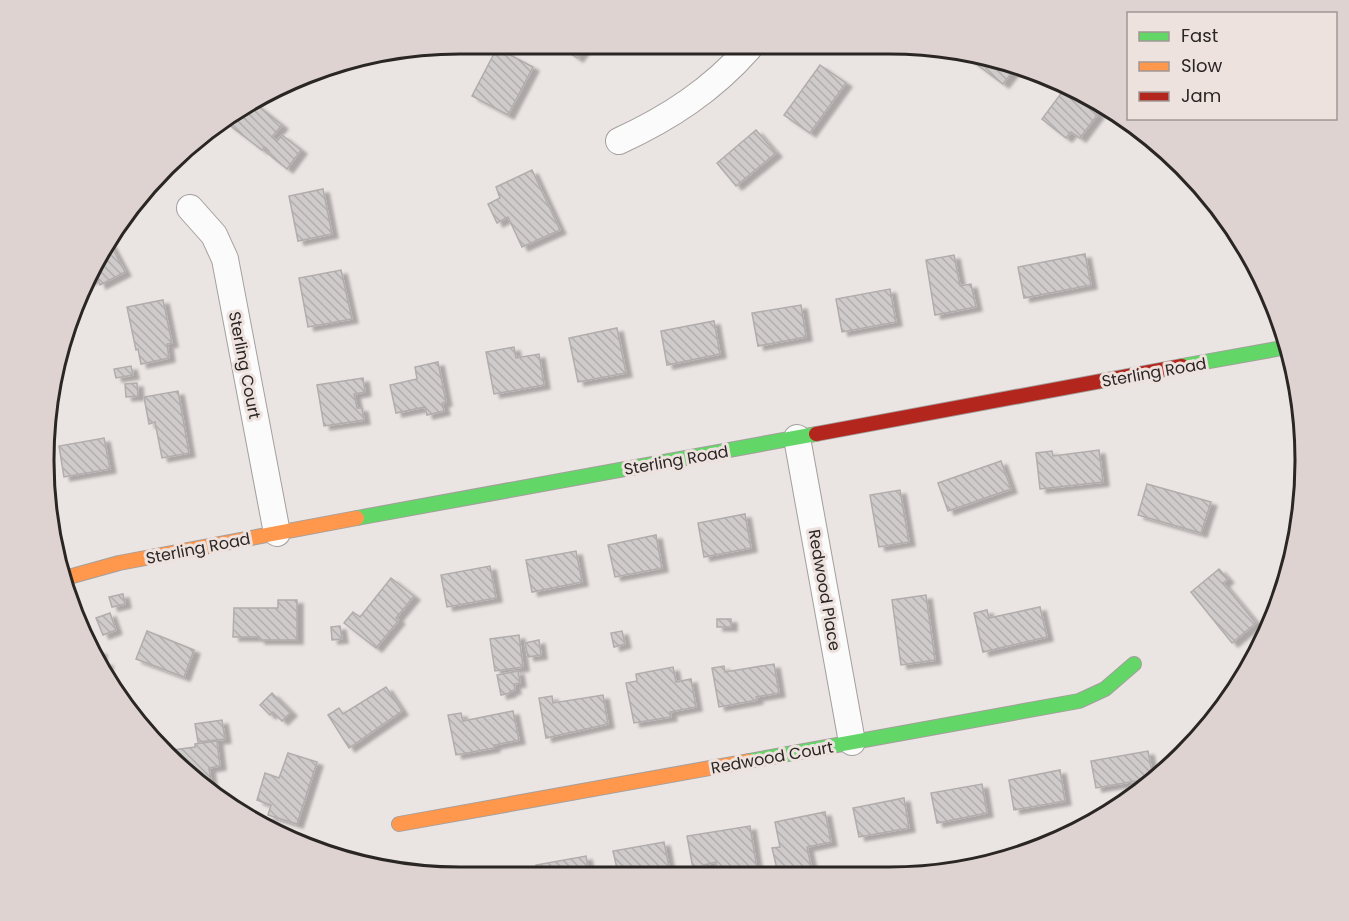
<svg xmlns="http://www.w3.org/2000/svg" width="1349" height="921" font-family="Poppins,sans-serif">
<defs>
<pattern id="building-back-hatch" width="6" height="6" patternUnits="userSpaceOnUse" patternTransform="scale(1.5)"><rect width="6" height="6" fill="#d0cbcb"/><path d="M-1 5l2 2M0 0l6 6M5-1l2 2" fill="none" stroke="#b3aeae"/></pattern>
<filter id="shadow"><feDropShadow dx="6" dy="4" stdDeviation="1.5" flood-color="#0004"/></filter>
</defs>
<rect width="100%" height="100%" fill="#eae4e2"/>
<g fill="url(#building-back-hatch)" stroke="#b1adad" stroke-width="1.5" filter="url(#shadow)">
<polygon points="560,45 587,45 577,58"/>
<polygon points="497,48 533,67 508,115 472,96"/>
<polygon points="959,51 970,51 1016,67 1003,84"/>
<polygon points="820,65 846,83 810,133 784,115"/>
<polygon points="1065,88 1098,114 1080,138 1071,132 1066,138 1042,119"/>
<polygon points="253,102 282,125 272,137 277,141 282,135 301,150 287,169 267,153 269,151 265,147 262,150 228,124 239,109"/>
<polygon points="756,130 776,153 736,186 717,163"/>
<polygon points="532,170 560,230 522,247 508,217 497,223 488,204 500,198 496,187"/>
<polygon points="323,189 332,234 298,241 289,196"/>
<polygon points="109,242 125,272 100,285 97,277 87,281"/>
<polygon points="1085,254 1091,285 1024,298 1018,267"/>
<polygon points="954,255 960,286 971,284 976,307 935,315 926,260"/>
<polygon points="341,270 352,319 308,327 299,278"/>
<polygon points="890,289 896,322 842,332 836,299"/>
<polygon points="163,300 172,343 167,344 169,358 141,364 138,349 136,350 127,307"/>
<polygon points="801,305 806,337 758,346 752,313"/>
<polygon points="714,321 720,354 667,365 661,331"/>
<polygon points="617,328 626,373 578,382 569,338"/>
<polygon points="514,347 516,358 539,354 544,385 494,394 486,352"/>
<polygon points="438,362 446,402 442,403 444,411 427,415 425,407 396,413 390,385 417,379 415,367"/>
<polygon points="131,366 133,375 116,378 114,369"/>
<polygon points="363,378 365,392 354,394 357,408 362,408 364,420 324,426 317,385"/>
<polygon points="137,383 138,396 126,397 125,384"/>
<polygon points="178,391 189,453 162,458 155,422 149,424 144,397"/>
<polygon points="104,438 110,469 64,477 59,446"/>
<polygon points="1099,450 1103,482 1040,489 1036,453 1052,451 1053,456"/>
<polygon points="1001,461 1011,489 948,511 938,483"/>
<polygon points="1147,484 1211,502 1201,533 1138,515"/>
<polygon points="900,490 909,542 879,547 870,495"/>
<polygon points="745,514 751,548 704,557 698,523"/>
<polygon points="656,535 662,568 615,577 608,545"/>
<polygon points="576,551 582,582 532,592 526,560"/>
<polygon points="490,566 496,598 447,607 441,575"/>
<polygon points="1219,569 1228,579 1223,583 1256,623 1232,643 1191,592"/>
<polygon points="391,578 414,596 396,618 399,620 376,648 344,623 353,612 360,617"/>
<polygon points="123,594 125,604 112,607 109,597"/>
<polygon points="926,595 935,660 901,665 892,600"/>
<polygon points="278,600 297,600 297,640 259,640 259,637 233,637 234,608 278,608"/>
<polygon points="1040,607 1047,637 983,652 974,613 987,610 989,618"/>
<polygon points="110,613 116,630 103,635 96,618"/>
<rect x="717" y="619" width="14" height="8"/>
<polygon points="340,626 342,639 332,640 331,627"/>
<polygon points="147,631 194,650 184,677 136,659"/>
<polygon points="622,631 625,644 614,647 611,633"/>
<polygon points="519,635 523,667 495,671 490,639"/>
<polygon points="539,640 541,655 528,657 525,643"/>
<polygon points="92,650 101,651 100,662 107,662 106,677 99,669"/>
<polygon points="774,664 779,693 756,697 757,700 719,707 712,668 724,666 725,672"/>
<polygon points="673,667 676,682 691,679 696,707 670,712 671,717 634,723 626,683 637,681 636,674"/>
<polygon points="518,671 520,683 514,684 515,690 510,691 510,693 501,695 497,675"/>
<polygon points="1230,682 1238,688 1235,692 1186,752 1181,749"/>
<polygon points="386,687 402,711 349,748 328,715 339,708 343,714"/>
<polygon points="272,693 291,712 282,721 273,712 270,715 260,705"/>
<polygon points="603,695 608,724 546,738 539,698 552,696 553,703"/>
<polygon points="513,711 519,740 494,745 494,748 456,755 448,715 461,713 463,721"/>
<polygon points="222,720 225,739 198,742 195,724"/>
<polygon points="217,741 220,766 209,768 212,789 167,756 166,751 195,747 195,744"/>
<polygon points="1148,751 1153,778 1096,788 1091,761"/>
<polygon points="288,753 317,762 297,824 268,815 271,805 257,800 265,773 279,778"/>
<polygon points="1060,770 1065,801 1014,810 1009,780"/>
<polygon points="982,784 987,813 937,823 931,793"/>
<polygon points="904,798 909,828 859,837 853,808"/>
<polygon points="825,812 831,842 807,847 811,866 778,873 772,848 780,847 775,822"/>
<polygon points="750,826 757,869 718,875 716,862 704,865 705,873 694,874 687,836"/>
<polygon points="664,842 670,872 657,874 618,873 613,851"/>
<polygon points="586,856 589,873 537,872 536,865"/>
</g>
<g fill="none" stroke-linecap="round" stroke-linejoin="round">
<g stroke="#a39f9d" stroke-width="28">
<g id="street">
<path d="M619,141C669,118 712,90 749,48"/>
<polyline points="190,208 214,235 225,259 277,533"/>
<polyline points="797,438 852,742"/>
</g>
</g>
<g stroke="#a39f9d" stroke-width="16">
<g id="fast">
<polyline points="1182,366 1288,347"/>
<polyline points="357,518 816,434"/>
<polyline points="749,761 1079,701 1105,689 1134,664"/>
</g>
</g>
<g stroke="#a39f9d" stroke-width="16">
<g id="slow">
<polyline points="65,578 119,563 357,518"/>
<polyline points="399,824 749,761"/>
</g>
</g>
<g stroke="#a39f9d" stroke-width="16">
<polyline id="jam" points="816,434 1182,366"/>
</g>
<use href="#street" stroke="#fcfbfb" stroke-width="26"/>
<use href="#fast" stroke="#63d668" stroke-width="14"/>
<use href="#slow" stroke="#ff974d" stroke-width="14"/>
<use href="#jam" stroke="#b3261e" stroke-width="14"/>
</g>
<g text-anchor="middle" stroke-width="6" stroke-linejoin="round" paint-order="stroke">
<g font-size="16" fill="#2a2624" stroke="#eee2df">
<text transform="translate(245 365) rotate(79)" y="6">Sterling Court</text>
<text transform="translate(1154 372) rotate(-10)" y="6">Sterling Road</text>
<text transform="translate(676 460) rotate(-10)" y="6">Sterling Road</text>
<text transform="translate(198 548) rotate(-11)" y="6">Sterling Road</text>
<text transform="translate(825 590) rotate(80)" y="6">Redwood Place</text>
<text transform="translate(772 757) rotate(-10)" y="6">Redwood Court</text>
</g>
</g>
<path d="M0 0H1349V921H0ZM460 54H889A406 406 0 0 1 1295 460V461A406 406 0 0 1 889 867H460A406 406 0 0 1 54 461V460A406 406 0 0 1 460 54Z" fill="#ded3d0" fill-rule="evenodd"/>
<path fill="none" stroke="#2a2624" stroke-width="3" d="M460 54H889A406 406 0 0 1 1295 460V461A406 406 0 0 1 889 867H460A406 406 0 0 1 54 461V460A406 406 0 0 1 460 54Z"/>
<rect x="1127" y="12" width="210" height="108" fill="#eee2df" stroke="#a09794" stroke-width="1.5"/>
<rect x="1139" y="32" width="30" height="9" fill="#63d668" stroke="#a09794" stroke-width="1.5"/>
<text x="1181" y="42" font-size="18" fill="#2a2624">Fast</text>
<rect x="1139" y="62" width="30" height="9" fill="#ff974d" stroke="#a09794" stroke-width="1.5"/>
<text x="1181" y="72" font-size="18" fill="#2a2624">Slow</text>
<rect x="1139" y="92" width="30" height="9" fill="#b3261e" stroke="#a09794" stroke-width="1.5"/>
<text x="1181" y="102" font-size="18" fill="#2a2624">Jam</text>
</svg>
